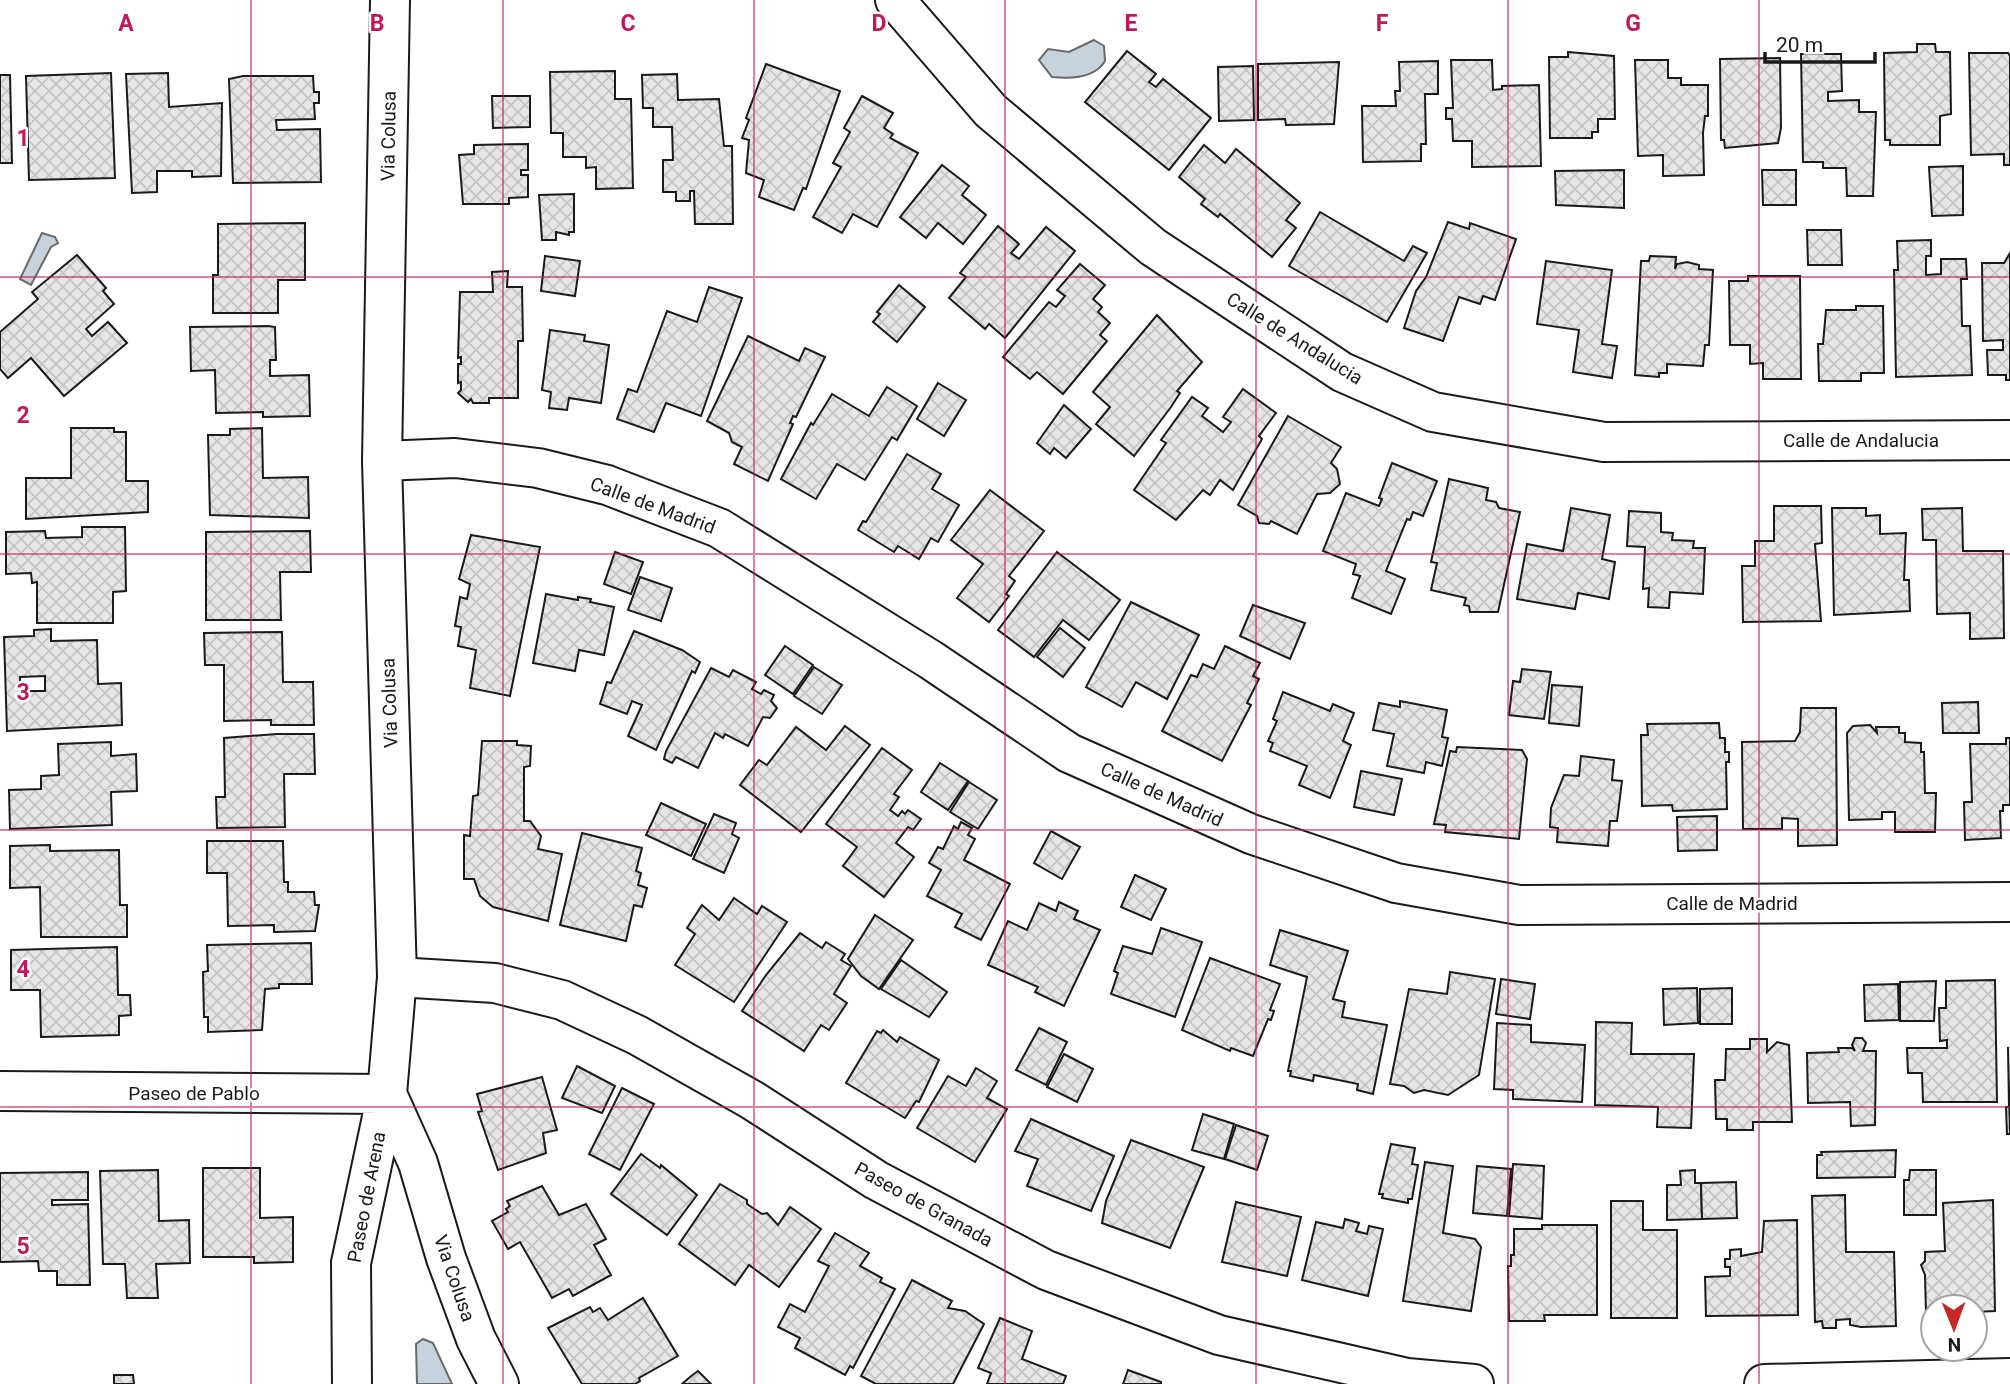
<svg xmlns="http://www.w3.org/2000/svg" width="2010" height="1384" font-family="Roboto,sans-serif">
<defs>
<pattern id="building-cross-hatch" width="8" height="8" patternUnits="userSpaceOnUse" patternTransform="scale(1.75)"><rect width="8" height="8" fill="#e6e6e6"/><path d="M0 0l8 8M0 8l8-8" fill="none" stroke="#c5c5c5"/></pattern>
</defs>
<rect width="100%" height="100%" fill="#fff"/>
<g fill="#c6d2dc" stroke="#6a6a6a" stroke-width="2">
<path d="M1094,40L1104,46L1105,61C1095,78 1071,79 1052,77L1039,60L1048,49L1069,52Z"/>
<polygon points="42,233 55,237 58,243 51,247 31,285 20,279"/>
<polygon points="423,1339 433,1343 452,1384 417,1384 416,1344"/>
</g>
<g fill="url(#building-cross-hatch)" stroke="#1a1a1a" stroke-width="2" fill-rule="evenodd">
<polygon points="1917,44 1935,44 1936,52 1950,52 1951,114 1940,116 1940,145 1890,145 1890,140 1885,140 1884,53 1917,52"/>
<polygon points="1127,51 1156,74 1149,82 1156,87 1163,79 1211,118 1169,170 1085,102"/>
<polygon points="1568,52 1614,56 1615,119 1598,119 1598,132 1592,132 1592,138 1550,138 1549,57 1568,57"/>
<polygon points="1969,53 2008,53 2010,56 2010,165 2004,165 2004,154 1971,155"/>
<polygon points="1801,54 1841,54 1842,91 1828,92 1828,101 1859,100 1859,112 1876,112 1873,196 1847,196 1846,168 1823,168 1823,162 1803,162"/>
<polygon points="1780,58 1781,128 1778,143 1725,148 1724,140 1721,140 1720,59"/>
<polygon points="1451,60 1492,60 1493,90 1502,89 1502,86 1539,85 1541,166 1472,167 1472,141 1453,141 1452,119 1446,119 1446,108 1453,108"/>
<polygon points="1635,60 1668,60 1668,78 1681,78 1681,85 1708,85 1708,116 1705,116 1703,133 1704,175 1663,176 1663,155 1638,156"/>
<polygon points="1438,61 1438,94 1425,94 1426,144 1421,144 1421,161 1363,162 1362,106 1396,106 1395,91 1400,91 1399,62"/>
<polygon points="1339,62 1334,124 1286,125 1285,119 1258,120 1258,64"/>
<polygon points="766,64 840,91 806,189 803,188 794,210 759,197 764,180 746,173 749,140 742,138 749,120 746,118"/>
<polygon points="1253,66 1254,120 1219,121 1218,67"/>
<polygon points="615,71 615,99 631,99 633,188 596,189 596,167 586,168 586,157 563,157 563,133 551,133 550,72"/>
<polygon points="111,73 115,178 29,180 26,76"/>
<polygon points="168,73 169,107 222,103 221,176 192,177 192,171 157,171 157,192 132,193 126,74"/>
<polygon points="677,74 678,100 719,99 724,146 732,146 733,224 695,224 694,191 690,191 690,201 676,201 676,192 663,192 663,160 673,160 672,127 653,127 653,108 643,108 642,75"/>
<polygon points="0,75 10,75 12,163 0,163"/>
<polygon points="243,76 313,76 314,92 319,92 319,103 314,103 315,119 276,120 277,130 320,129 321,182 233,183 229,79"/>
<polygon points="492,96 530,96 530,127 493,128"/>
<polygon points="862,96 893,113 884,128 893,134 890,138 918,153 877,227 853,214 842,233 813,217 841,167 833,163 850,132 844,128"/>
<polygon points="528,144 528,170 521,170 521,175 528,175 528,197 509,198 509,204 463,204 459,155 474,154 474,145"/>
<polygon points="1204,145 1225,163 1236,149 1300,203 1286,220 1296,228 1272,257 1220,214 1218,217 1201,204 1205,199 1179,177"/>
<polygon points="942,165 969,186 962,195 986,215 963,244 938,223 926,238 900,217"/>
<polygon points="1963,166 1963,215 1932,216 1929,167"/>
<polygon points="1624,170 1624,208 1556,205 1555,171"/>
<polygon points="1762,170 1796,170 1796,205 1763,205"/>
<polygon points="574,194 574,232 569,232 569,235 556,232 556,240 542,240 539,195"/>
<polygon points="1320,212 1404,261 1413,246 1427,253 1387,322 1289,266"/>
<polygon points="1448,222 1469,229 1470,223 1516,239 1495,300 1483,296 1480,304 1459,297 1443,341 1404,328 1416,291 1426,277"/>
<polygon points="305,223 305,280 278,280 278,313 213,313 213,275 218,275 218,224"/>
<polygon points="998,226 1019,244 1011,253 1019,259 1046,227 1075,251 1005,338 989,324 985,329 949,298 966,277 960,273"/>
<polygon points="1807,230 1841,230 1842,265 1808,265"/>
<polygon points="1931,240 1931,256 1926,256 1926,275 1941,274 1941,259 1966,259 1967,279 1961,279 1962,326 1970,326 1972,375 1896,377 1894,270 1898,270 1897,241"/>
<polygon points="2010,253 2010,380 2006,380 2006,375 1988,375 1987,350 2003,350 2003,340 1983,341 1982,263 2004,263"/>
<polygon points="77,255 106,288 103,291 114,304 86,329 92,336 108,322 127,343 64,396 31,358 8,378 0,369 0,332 38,299 32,292"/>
<polygon points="545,256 580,261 575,296 541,291"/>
<polygon points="1650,256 1676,257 1675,269 1677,264 1687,262 1699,265 1699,269 1713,270 1709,345 1705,345 1703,366 1667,364 1667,373 1659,373 1659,377 1635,375 1641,261 1649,261"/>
<polygon points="1546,261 1612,270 1602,344 1617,346 1612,378 1573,372 1579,330 1537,324"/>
<polygon points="1080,264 1105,285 1093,299 1102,307 1098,312 1110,323 1100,335 1107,341 1063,394 1037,372 1030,379 1003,357 1049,302 1056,307 1065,296 1057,290"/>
<polygon points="508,271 507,287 522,287 523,341 518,341 518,398 489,398 489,403 473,403 471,399 468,402 458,393 461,390 461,382 458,383 458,364 461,364 461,357 458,358 460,292 493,292 492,272"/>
<polygon points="1748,276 1800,276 1801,379 1763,379 1763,363 1750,364 1750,345 1730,345 1729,281 1748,281"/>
<polygon points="899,285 925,307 897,342 873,322 880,314 877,312"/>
<polygon points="709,287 742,298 701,416 666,403 654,432 617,419 628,389 637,392 667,311 697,322"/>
<polygon points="1856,306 1883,306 1884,373 1861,373 1861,381 1819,381 1818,344 1823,344 1826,310 1856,310"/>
<polygon points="1157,315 1202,362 1177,391 1180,393 1171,407 1134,456 1096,424 1110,407 1093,392"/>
<polygon points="268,326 275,327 276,360 270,360 270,376 309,375 310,416 263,417 263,412 216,413 215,370 191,371 190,327"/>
<polygon points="550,330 585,335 584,341 609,345 601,403 569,398 567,410 549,408 551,392 542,390"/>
<polygon points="748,336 799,361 805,348 825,357 796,417 793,416 790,423 793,424 768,481 734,464 742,447 732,442 729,433 707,421"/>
<polygon points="938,383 966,400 944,436 917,419"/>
<polygon points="887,387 917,406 897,440 892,437 865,480 837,464 816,499 781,479 811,423 813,425 832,394 869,416"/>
<polygon points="1243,389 1276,413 1259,436 1262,439 1233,490 1220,480 1210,495 1203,490 1176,520 1134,490 1166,443 1161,440 1192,397 1208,408 1202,416 1223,432 1231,422 1223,417"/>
<polygon points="1064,405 1091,429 1066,458 1054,448 1050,454 1037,443"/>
<polygon points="1288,416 1341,447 1331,463 1337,469 1340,484 1330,493 1317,494 1297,534 1271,521 1269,524 1259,523 1257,516 1238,505"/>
<polygon points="71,428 114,428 114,432 126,432 126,481 148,481 148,512 26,519 26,478 71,478"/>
<polygon points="262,428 263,478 308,477 309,518 210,515 208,435 230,435 230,429"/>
<polygon points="907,454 941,474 932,489 959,505 938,542 931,538 919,559 898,546 894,552 858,530 863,521 866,522"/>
<polygon points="1392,463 1437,481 1423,516 1413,512 1410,520 1407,519 1386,571 1405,579 1391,614 1352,598 1360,576 1353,574 1356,564 1323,551 1346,493 1379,506 1382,499 1379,498"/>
<polygon points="1449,479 1488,488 1486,500 1496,502 1499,508 1520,512 1498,612 1470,612 1469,606 1464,605 1466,598 1431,590 1437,563 1431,562"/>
<polygon points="990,490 1044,531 1009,576 1015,581 1006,594 1009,596 989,622 957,598 983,564 951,540"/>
<polygon points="1774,506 1821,506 1822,543 1815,544 1821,621 1743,622 1742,566 1755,566 1755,541 1774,541"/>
<polygon points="1571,508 1610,515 1602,559 1615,562 1609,599 1578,593 1575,609 1517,599 1527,544 1563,551"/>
<polygon points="1832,508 1866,508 1866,516 1880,515 1880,534 1906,533 1904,580 1909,580 1910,611 1834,615"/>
<polygon points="1962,508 1963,551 2003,551 2004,638 1970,639 1970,613 1937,614 1936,540 1923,540 1922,509"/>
<polygon points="1629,511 1661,513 1661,532 1673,533 1672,540 1694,541 1693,548 1705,548 1703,594 1670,592 1669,608 1648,607 1649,588 1643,589 1645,547 1627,546"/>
<polygon points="82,527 125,527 126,591 113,592 113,623 37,623 37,582 32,583 31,573 6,574 6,532 45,531 46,538 82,537"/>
<polygon points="310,531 311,572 280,572 281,620 206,620 206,532"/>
<polygon points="471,535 540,547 510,696 470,688 476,650 458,646 461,627 455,626 460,597 467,599 470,584 459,579"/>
<polygon points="615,552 643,562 631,594 604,584"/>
<polygon points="1057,552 1120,600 1089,640 1063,620 1034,657 998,630"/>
<polygon points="640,577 672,588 661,621 628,610"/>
<polygon points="546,594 578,600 578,597 591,599 590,602 614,607 604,655 579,650 575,671 533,663"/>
<polygon points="1131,602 1199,635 1167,699 1136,682 1122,707 1086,687"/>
<polygon points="1253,605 1305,623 1290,659 1240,636"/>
<polygon points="1060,628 1085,648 1063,677 1037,657"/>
<path d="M51,629V641L97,640L98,684L121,683L122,725L7,731L4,637L34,636V630ZM45,676V691H20V677Z"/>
<polygon points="634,631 682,650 700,662 695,673 692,671 656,750 628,736 642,705 632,701 627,714 600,704 607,682 611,683"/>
<polygon points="282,632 283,682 313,682 314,725 271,725 271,720 224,721 224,665 205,665 204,633"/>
<polygon points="785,646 813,665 793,694 765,675"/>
<polygon points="1225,646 1260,663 1253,676 1259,679 1247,703 1251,705 1222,761 1162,731 1191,675 1197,677 1203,664 1214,669"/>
<polygon points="814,667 842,685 822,714 794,696"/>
<polygon points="711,668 729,677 733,670 756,682 752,689 761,694 764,690 774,695 771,701 777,708 770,718 763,717 748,746 725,734 723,738 715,733 698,768 676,757 672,763 664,759 666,751"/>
<polygon points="1522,669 1551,672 1544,719 1509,715 1513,681 1520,682"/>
<polygon points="1552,685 1582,687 1579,726 1549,723"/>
<polygon points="1283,692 1330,711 1333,704 1354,713 1343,741 1351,745 1330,798 1299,785 1307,766 1270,751 1273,743 1268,741 1277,721 1273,719"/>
<polygon points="1400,701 1447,710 1442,737 1448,738 1442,766 1426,762 1424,773 1387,766 1394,734 1373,730 1379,703 1400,707"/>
<polygon points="1978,702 1979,733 1943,733 1942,703"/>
<polygon points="1801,708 1836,708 1837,845 1798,846 1798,819 1782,818 1782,829 1743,829 1742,742 1795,741 1800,732"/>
<polygon points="1719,723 1720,738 1725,738 1725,752 1729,752 1729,762 1726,762 1727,809 1673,811 1672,805 1642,806 1641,735 1648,735 1647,724"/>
<polygon points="1870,725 1877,733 1876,727 1899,727 1899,733 1905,733 1905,742 1921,743 1921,752 1924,752 1925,793 1936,793 1935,832 1895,832 1895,812 1882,812 1882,819 1849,820 1847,733 1853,726"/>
<polygon points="845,726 870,745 801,832 740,785 759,760 767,765 796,727 826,750"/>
<polygon points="277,734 314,734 315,774 284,774 285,827 217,828 216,797 225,797 224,738"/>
<polygon points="2006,738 2010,738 2010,805 2003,805 2003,811 2000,811 2001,838 1965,840 1964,802 1972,802 1970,744 2006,744"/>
<polygon points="482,741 517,741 517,745 531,746 530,766 524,767 524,821 530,821 541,836 538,849 562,854 548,921 493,907 480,896 474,879 464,879 464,835 470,836 473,796 478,795"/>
<polygon points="111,742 111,756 136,754 137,791 111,792 112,825 10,829 9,790 41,789 41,776 59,775 58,744"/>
<polygon points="1457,747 1522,750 1527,759 1519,839 1445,832 1446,825 1434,824 1450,751 1456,752"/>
<polygon points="882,748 912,770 894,794 899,797 890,810 898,816 902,811 905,814 908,810 921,819 913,830 908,827 896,843 914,857 884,897 843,866 857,847 826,824"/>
<polygon points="1581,756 1614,760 1612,780 1622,781 1617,821 1610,821 1608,846 1557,842 1558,828 1550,827 1551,808 1564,775 1579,776"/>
<polygon points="940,763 968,781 948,810 921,792"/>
<polygon points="1361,771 1402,779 1394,815 1354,807"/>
<polygon points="969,782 997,800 978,829 950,812"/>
<polygon points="661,803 706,824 691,856 646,835"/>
<polygon points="714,814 736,823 732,834 739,838 724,873 693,859"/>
<polygon points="1717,816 1717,850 1678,851 1677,817"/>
<polygon points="961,822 972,828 968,835 975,839 964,860 1010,884 981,940 955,927 962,914 927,896 941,870 929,863 938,847 943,849 954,826 958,829"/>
<polygon points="1051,831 1080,847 1062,879 1034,863"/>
<polygon points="582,833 642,848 636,871 641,873 638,885 647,888 642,907 634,905 626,941 560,925"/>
<polygon points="207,841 283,841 284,882 288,882 288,892 314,892 315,905 319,905 315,931 274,932 274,925 228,926 227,873 207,873"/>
<polygon points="50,845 50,851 119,850 120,905 127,905 127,937 41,937 40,887 10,888 10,846"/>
<polygon points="1135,875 1166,889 1151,920 1121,907"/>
<polygon points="734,898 757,914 762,906 787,922 734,1002 675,965 695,934 687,928 702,905 719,920"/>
<polygon points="1059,902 1078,911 1074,919 1100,930 1064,1006 1035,992 1038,987 988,965 1008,921 1027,930 1039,903 1056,911"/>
<polygon points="875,915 913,940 879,989 861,976 848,959"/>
<polygon points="1161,928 1202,942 1175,1017 1111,994 1118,973 1114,971 1123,946 1152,954"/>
<polygon points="1280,930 1348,951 1333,999 1345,1002 1342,1017 1387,1025 1373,1094 1357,1090 1358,1084 1314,1075 1313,1081 1290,1076 1291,1071 1288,1071 1307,977 1270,965"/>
<polygon points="800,933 822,948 826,942 845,954 841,960 851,966 834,994 847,1003 829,1030 821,1025 804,1051 742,1011 766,975"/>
<polygon points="311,943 312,984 279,984 279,988 265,989 262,1030 208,1032 208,1017 204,1017 203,972 208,971 207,945"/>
<polygon points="117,947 118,995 130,995 131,1015 119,1016 119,1035 41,1037 40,990 11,990 11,950"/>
<polygon points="1210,958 1280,984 1270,1010 1274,1011 1271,1020 1268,1019 1253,1056 1231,1048 1230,1051 1182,1030"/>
<polygon points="901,960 947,992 929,1017 881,989"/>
<polygon points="1450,972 1495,979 1479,1075 1448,1095 1424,1090 1414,1093 1404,1086 1390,1084 1409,989 1447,994"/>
<polygon points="1501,979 1535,984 1530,1019 1496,1014"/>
<polygon points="1995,980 1997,1102 1923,1102 1922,1073 1908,1073 1907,1048 1947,1048 1947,1040 1940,1041 1939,1008 1946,1008 1946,981"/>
<polygon points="1936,981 1934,1021 1900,1021 1900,982"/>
<polygon points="1898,984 1899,1020 1865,1021 1864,985"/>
<polygon points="1697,988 1698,1023 1664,1025 1663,989"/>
<polygon points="1732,988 1732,1024 1700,1024 1700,989"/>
<polygon points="1596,1022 1632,1023 1631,1054 1694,1054 1691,1128 1657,1127 1658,1107 1595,1105"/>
<polygon points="1497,1023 1531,1025 1531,1042 1585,1045 1582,1102 1513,1099 1513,1090 1494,1089"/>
<polygon points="1039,1028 1067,1042 1046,1085 1016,1070"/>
<polygon points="883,1030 897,1042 900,1037 939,1060 919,1102 916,1101 905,1118 846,1083 877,1031 881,1033"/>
<polygon points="1855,1038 1862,1038 1866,1043 1863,1051 1876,1051 1875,1125 1851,1126 1850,1102 1808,1103 1807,1053 1839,1052 1838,1048 1852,1048 1855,1051 1852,1045"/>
<polygon points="1750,1039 1767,1039 1767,1052 1777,1042 1789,1045 1792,1122 1753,1122 1753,1130 1727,1130 1727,1119 1716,1119 1715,1080 1725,1080 1726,1049 1750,1049"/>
<polygon points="2008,1047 2010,1134 2007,1134 2006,1107 2009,1107"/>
<polygon points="1064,1054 1093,1069 1077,1102 1047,1087"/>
<polygon points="577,1066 615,1086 602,1113 562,1098"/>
<polygon points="976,1068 997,1081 987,1098 1007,1109 975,1162 917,1128 948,1076 966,1086"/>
<polygon points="542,1077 557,1130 543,1133 546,1153 498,1170 478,1112 482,1111 477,1094"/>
<polygon points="622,1088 654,1104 620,1170 589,1154"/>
<polygon points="1203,1114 1234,1124 1224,1159 1192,1150"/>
<polygon points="1031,1119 1114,1156 1091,1211 1027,1186 1038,1159 1015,1151"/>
<polygon points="1236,1125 1268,1136 1257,1170 1225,1159"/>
<polygon points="1131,1140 1204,1167 1170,1248 1102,1223 1106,1201"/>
<polygon points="1391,1144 1415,1148 1412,1164 1418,1165 1412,1199 1408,1199 1408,1203 1382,1198 1383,1194 1379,1194"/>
<polygon points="1896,1150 1895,1177 1817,1178 1817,1155 1822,1155 1821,1152"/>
<polygon points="641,1154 660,1168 661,1165 697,1195 667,1235 611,1194"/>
<polygon points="1425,1162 1453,1166 1443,1233 1475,1239 1481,1247 1471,1311 1403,1301"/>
<polygon points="1513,1164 1544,1166 1542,1219 1509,1216"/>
<polygon points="1477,1166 1511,1169 1507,1216 1473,1213"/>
<polygon points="203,1168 260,1168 260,1218 293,1217 293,1262 254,1263 254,1257 203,1257"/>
<polygon points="158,1170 159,1221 189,1220 190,1263 156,1264 158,1298 127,1298 125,1264 103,1264 100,1171"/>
<polygon points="1695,1170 1695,1183 1701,1183 1702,1219 1667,1220 1667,1185 1681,1185 1680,1171"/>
<polygon points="1910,1170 1936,1170 1936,1215 1904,1215 1904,1180 1909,1180"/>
<polygon points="88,1172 88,1200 52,1200 52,1205 88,1204 90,1285 57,1285 57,1271 39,1271 38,1261 0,1262 0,1173"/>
<polygon points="1736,1182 1737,1218 1702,1219 1701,1183"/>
<polygon points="720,1184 747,1200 747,1204 762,1214 767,1213 778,1225 790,1207 821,1229 779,1287 749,1265 735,1285 679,1244"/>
<polygon points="542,1186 559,1215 586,1204 606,1239 594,1245 611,1275 573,1296 569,1289 552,1298 520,1242 508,1249 492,1221 508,1212 506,1209 510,1206 507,1201"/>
<polygon points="1845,1195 1846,1252 1894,1252 1896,1326 1861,1327 1850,1325 1850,1319 1836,1320 1836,1328 1823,1328 1822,1321 1815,1322 1812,1196"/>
<polygon points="1993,1200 1995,1311 1975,1312 1975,1307 1933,1307 1933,1313 1926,1313 1925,1275 1921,1265 1925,1261 1925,1252 1945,1251 1943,1203"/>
<polygon points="1611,1201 1643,1201 1643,1230 1677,1230 1677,1318 1611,1318"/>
<polygon points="1236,1202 1301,1217 1287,1276 1222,1262"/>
<polygon points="1345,1219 1359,1223 1356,1231 1367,1234 1369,1226 1383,1229 1368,1296 1302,1280 1316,1222 1343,1228"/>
<polygon points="1797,1220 1798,1315 1706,1316 1705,1277 1730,1276 1730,1267 1725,1267 1725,1259 1730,1259 1730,1250 1741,1249 1741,1256 1762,1252 1764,1221"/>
<polygon points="1542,1225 1597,1225 1597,1315 1544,1315 1545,1321 1509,1321 1508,1266 1511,1266 1511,1255 1514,1255 1514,1229 1542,1229"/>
<polygon points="835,1233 869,1253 860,1266 882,1278 880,1282 895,1289 853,1368 850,1366 845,1375 795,1348 800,1338 778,1327 790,1304 805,1312 829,1266 818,1261"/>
<polygon points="912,1280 952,1301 948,1308 965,1311 984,1324 953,1384 876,1384 861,1376"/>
<polygon points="643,1298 678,1356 639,1378 640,1381 635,1384 582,1384 548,1328 590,1307 593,1312 600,1308 608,1320"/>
<polygon points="1000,1318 1032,1331 1022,1359 1066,1376 1063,1384 987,1384 991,1373 978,1368"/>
<polygon points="1128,1370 1161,1382 1161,1384 1123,1384"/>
<polygon points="698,1371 711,1384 682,1384 690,1377"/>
<polygon points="114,1375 133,1375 134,1384 114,1384"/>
</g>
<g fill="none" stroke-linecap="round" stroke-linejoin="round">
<g stroke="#1a1a1a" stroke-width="42">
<g id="minor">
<polyline points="390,0 382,461 397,977 387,1094 418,1163 446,1258 476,1339 499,1384"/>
<polyline points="895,0 991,111 1153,247 1342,372 1433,412 1604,442 2010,440"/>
<polyline points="382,461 455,458 538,468 607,485 719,528 931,660 1069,753 1251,834 1396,883 1519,905 2010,902"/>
<polyline points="397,977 495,983 562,1000 637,1035 752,1100 876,1180 1046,1270 1219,1335 1407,1378 1474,1384"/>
<polyline points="0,1091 387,1094 351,1263 352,1384"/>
<polyline points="1764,1384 2010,1378"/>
</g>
</g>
<use href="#minor" stroke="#fff" stroke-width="38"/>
</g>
<path fill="none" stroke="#c2185b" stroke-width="2" stroke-opacity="0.55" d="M251,0V1384M503,0V1384M754,0V1384M1005,0V1384M1256,0V1384M1508,0V1384M1759,0V1384M0,277H2010M0,554H2010M0,830H2010M0,1107H2010"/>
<g text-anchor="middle" stroke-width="5" stroke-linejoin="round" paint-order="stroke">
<g font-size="19" fill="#1a1a1a" stroke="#fff">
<text transform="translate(388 136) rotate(-89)" y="7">Via Colusa</text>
<text transform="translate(1295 338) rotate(32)" y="7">Calle de Andalucia</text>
<text x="1861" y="447">Calle de Andalucia</text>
<text transform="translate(653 505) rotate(20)" y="7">Calle de Madrid</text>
<text transform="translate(389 703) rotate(-92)" y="7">Via Colusa</text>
<text transform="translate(1162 794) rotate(24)" y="7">Calle de Madrid</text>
<text x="1732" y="910">Calle de Madrid</text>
<text x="194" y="1100">Paseo de Pablo</text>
<text transform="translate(366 1197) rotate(-79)" y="7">Paseo de Arena</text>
<text transform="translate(924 1204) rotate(29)" y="7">Paseo de Granada</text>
<text transform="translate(455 1278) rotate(71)" y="7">Via Colusa</text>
</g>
</g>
<g font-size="23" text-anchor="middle" font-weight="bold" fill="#c2185b" stroke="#fff" stroke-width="5" stroke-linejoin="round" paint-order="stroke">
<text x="126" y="31">A</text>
<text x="377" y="31">B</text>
<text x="628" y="31">C</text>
<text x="879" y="31">D</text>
<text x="1131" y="31">E</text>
<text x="1382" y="31">F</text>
<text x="1633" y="31">G</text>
<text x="23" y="146">1</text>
<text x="23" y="423">2</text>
<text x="23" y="700">3</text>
<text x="23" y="977">4</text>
<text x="23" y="1254">5</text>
</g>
<g transform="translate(1954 1328) rotate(179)"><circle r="33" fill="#ffffff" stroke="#a3a3a3" stroke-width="2"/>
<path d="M0-5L12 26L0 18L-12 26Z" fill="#c62828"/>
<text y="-10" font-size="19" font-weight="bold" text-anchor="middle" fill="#1a1a1a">N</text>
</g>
<path d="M1765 52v10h110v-10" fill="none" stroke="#1a1a1a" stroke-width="3.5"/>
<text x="1776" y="52" font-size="21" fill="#1a1a1a" stroke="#ffffff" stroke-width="5" paint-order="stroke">20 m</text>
</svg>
